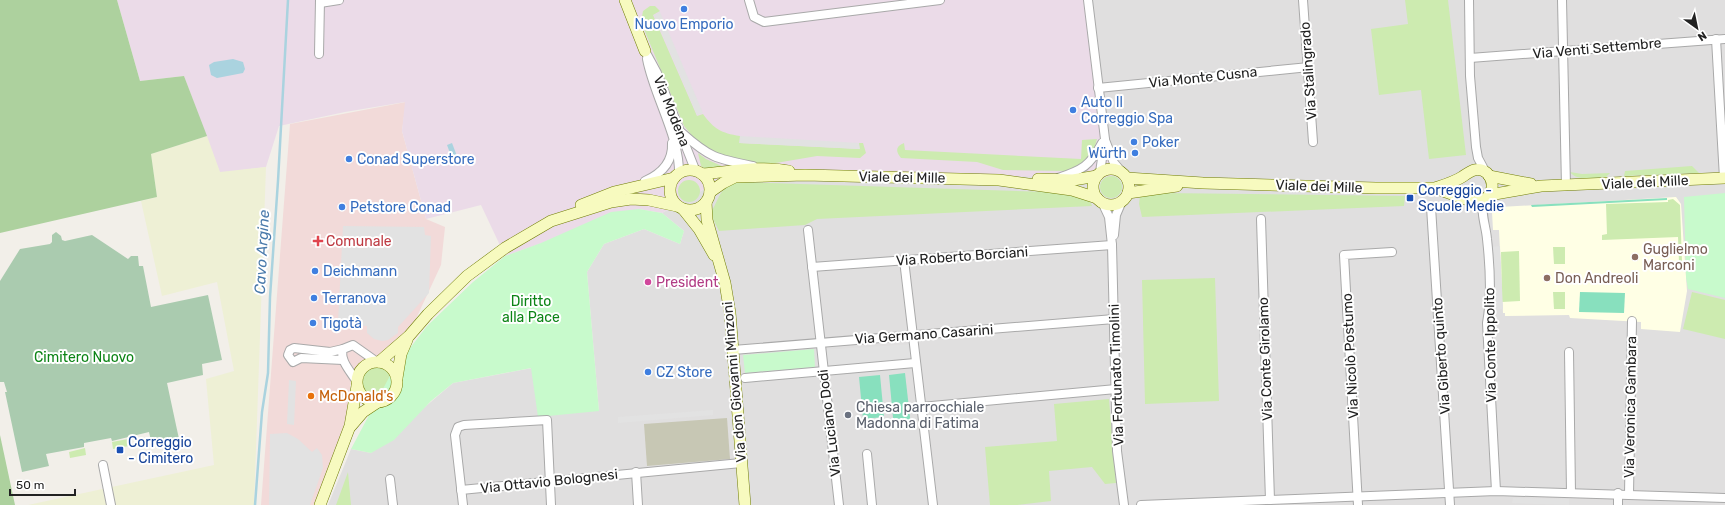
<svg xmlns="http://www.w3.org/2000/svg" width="1725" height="505" font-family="Rubik,sans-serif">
<rect width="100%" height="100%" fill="#f2efe9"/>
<polygon fill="#e0dfdf" points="1091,0 1725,0 1725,505 328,505 351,449 371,453 453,383 532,368 599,411 587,272 604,244 644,229 680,244 684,231 662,213 736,171"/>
<polygon fill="#f2dad9" points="406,102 402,131 426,219 445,227 441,265 414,323 390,351 359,365 351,380 348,414 314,505 261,505 290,124"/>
<polygon fill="#ebdbe8" points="117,0 1091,0 1112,178 736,171 662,213 639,209 505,256 481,205 426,219 402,131 405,102 345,112 279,126 266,167 220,173 184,76 140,81"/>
<polygon fill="#ffffe5" points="1676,197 1681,204 1687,291 1680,332 1641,329 1641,322 1570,318 1569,315 1505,316 1505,313 1503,313 1499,230 1493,230 1492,212 1500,207"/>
<polygon fill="#c7c7b4" points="727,418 730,459 647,466 644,424"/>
<polygon fill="#eef0d5" points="207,136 220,172 266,167 254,505 28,505 214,465 206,379 234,371 217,282 162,296 141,201 157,197 151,154"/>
<g fill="#cdebb0">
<polygon points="1405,0 1448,0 1466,155 1429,159 1421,90 1379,95 1371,29 1408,24"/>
<path d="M650,6H655L660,11L653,15L697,116L703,114C714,129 721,133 740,136V143L859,149V143H863L866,153L860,158L817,156L770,164L740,161L718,156L698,143L684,126L641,22L643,11Z"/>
<path d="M1097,139L1093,154L1077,167L1066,171L1003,170L977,162L901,158C895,151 896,146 904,143L905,150L1081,159L1082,140Z"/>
<polygon points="698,153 706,159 722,166 710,172 701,166"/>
<polygon points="1692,166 1699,173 1624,176 1625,171"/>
<path d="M1570,172L1582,174L1610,173L1606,177C1596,177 1577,182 1570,172Z"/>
<circle cx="1111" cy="187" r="11"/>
<circle cx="689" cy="191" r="11"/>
<path d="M737,182L1050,192L1089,199L1092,206L817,219L805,225L719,231L710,213C721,198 717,189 737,182Z"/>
<polygon points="1162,193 1405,196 1404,206 1142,217 1139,204 1140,195"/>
<polygon points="1673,199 1680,205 1682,262 1679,262 1678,237 1602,240 1602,235 1607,234 1606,204 1668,202 1668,200"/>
<polygon points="1553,247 1565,247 1565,264 1554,264"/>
<polygon points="1519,251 1520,301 1502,302 1501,252"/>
<polygon points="1215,278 1219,401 1145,404 1142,280"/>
<polygon points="1553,292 1565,292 1565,309 1554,309"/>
<polygon points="1692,292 1725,300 1725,339 1683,329"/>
<polygon points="374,366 385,368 392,375 382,397 370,396 362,386 364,373"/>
<polygon points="1109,399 1116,483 1105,484 1092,467 1049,471 1051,501 1017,505 990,505 985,447 1057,441 1054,404"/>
<polygon points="128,439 129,446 113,449 112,442"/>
<polygon points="85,448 86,455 70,458 69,452"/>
<polygon points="348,472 351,505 336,505"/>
</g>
<g fill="#add19e">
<polygon points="0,0 117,0 140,81 184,76 207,136 151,154 157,197 0,233"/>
<polygon points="0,435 15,505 0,505"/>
</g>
<polygon fill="#aacbaf" points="56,232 61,236 62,240 65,241 92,235 128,259 131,256 138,256 139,266 143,266 151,307 208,295 222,360 202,364 203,375 167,383 179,439 152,445 149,432 112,441 111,438 84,443 84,447 46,454 49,466 22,472 5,392 7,392 4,382 0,382 0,281 20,249 50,244 52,242 52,235"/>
<g fill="#c8facc">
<polygon points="1725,193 1725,298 1688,289 1686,277 1684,197"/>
<polygon points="639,209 662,213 684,231 680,244 644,229 604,244 587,272 599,411 538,417 531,368 453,383 431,401 394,440 371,453 351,449 393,370 427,326 473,282 505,256 541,243 611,212"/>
<polygon points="814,349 815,367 745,373 743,355"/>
</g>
<g fill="#88e0be">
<polygon points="1667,198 1667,200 1532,207 1531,205"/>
<polygon points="1580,292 1625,293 1624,313 1579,312"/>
<polygon points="905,373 911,426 894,428 889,375"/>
<polygon points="880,375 884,417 863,419 859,377"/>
</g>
<g fill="#e2e2e2">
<polygon points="660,12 703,113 697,115 654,15"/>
<polygon points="740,136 859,143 860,149 739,143"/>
<polygon points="343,226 424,227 425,235 431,236 429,293 398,327 398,333 388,340 382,341 374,339 367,333 367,326 352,325 338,322"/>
<polygon points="1500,246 1503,309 1494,310 1491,247"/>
<polygon points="913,344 915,363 823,372 821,350"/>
<polygon points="289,380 296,381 294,425 287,424"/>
<polygon points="713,410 713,415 618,423 618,417"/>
<polygon points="287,433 298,439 312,452 317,448 322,455 323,468 310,505 269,505 270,434"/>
<polygon points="1513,498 1569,499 1569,505 1512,503"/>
</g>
<g fill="#aad3df">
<polygon points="233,59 243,62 245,69 243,73 217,78 211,75 209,65 214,62"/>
<polygon points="452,143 460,164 457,165 457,163 454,164 447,145"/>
</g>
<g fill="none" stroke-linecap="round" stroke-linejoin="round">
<polyline stroke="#aad3df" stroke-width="2.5" points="255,505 262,412 268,373 270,297 278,181 288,0"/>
<g stroke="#a9a9a9" stroke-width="10">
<g id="street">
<polyline points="749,0 754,17 764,22 940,0"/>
<polyline points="1088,0 1105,139 1100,172"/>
<polyline points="1303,0 1313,142"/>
<polyline points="1469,0 1470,76 1476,147 1478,158 1485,171"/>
<polyline points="1562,0 1566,186"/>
<polyline points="320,3 339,0"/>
<polyline points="1716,39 1724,178"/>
<polyline points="645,51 657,73 696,172"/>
<polyline points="319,54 320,0"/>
<polyline points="1470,58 1725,39"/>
<path d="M647,59C654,96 680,137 679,174"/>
<polyline points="1098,88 1309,67"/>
<path d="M682,133C710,158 717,159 753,166"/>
<polyline points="1105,140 1114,163 1121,171"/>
<path d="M1058,178C1082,170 1090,166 1102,143"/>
<path d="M645,181C661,174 673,162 672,143"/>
<path d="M1484,199C1480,213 1486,226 1487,239C1490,266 1492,296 1487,323L1496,491"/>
<polyline points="1102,202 1109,217 1112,245 1117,451 1124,505"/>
<polyline points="1431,207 1450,505"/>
<polyline points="1261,219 1270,500"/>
<polyline points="808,230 839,505"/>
<polyline points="1114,235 1116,215 1122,201"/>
<polyline points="904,260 933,505"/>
<polyline points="812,267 1112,245"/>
<polyline points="733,350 1114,319"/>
<polyline points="1569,352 1571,493"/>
<polyline points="343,360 301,358 293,362 288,355 290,350 294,348 330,352 343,349"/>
<polyline points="745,378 915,363"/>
<path d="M357,382C351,372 339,360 343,349L353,345L377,362"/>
<polyline points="921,407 1116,389"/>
<polyline points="867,454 872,505"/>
<polyline points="103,465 111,505"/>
<polyline points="636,472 638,505"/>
<polyline points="390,479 393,505"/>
<polyline points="461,490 741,463"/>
<polyline points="1629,494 1632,321"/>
<polyline points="463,505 455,435 458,427 464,425 547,420 551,505"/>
<polyline points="1141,505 1496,491 1725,498"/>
<polyline points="1358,505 1344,255 1392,252"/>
<polyline points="1618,505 1618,493"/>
</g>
</g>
<g stroke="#707d05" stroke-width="12">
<g id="secondary">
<polyline points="625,0 645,51"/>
<circle cx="1111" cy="187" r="18"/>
<circle cx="690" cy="190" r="20"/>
<path d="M702,174C730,172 761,165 789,171"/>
<polyline points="1489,176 1531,184"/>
<path d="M1127,178L1203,183L1376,188H1435L1474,202L1487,198C1494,190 1494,181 1487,173C1477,166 1471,171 1462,177C1454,182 1444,185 1435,188"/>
<polyline points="1038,179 1073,180 1097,176"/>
<polyline points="710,192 723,183 735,177 805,175 999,180 1072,190 1097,198"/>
<polyline points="1128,193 1177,186"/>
<polyline points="1489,195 1541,186 1725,178"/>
<polyline points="706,202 707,220 725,283 730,313 745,505"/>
<polyline points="581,205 614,192 674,178"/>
<polyline points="683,209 699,229 714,255"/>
<circle cx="377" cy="382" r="20"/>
<polyline points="379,362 409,336 428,314 467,276 505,248 551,221 611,202 631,199 649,200 677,206"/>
<polyline points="397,378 401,354 407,340"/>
<polyline points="351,426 363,412 378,402"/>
<polyline points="320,505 350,426 357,386"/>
</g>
</g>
<use href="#street" stroke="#fff" stroke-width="8"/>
<use href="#secondary" stroke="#f7fabf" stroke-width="11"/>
</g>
<g fill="#3f7fe0" stroke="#fff" stroke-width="1.5">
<circle cx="684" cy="9" r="4"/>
<circle cx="1073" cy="110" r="4"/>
<circle cx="1134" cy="142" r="4"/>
<circle cx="1135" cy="153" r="4"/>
<circle cx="349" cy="159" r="4"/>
<circle cx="342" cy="207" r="4"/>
<circle cx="315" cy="271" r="4"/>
<circle cx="314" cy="298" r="4"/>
<circle cx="313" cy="323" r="4"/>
<circle cx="648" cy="372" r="4"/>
</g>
<g fill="#1a4fb4" stroke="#fff" stroke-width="1.5">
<rect x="1406" y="194" width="8" height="8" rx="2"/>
<rect x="116" y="446" width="8" height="8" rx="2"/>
</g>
<path fill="#e0444e" stroke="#fff" stroke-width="1.5" d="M316 235h4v4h4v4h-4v4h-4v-4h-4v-4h4z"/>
<g fill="#8d6e63" stroke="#fff" stroke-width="1.5">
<circle cx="1635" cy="257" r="4"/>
<circle cx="1547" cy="278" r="4"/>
</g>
<circle fill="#d1479c" stroke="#fff" stroke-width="1.5" cx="648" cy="282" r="4"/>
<circle fill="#e8710a" stroke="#fff" stroke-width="1.5" cx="311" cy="396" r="4"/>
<circle fill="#6b7280" stroke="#fff" stroke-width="1.5" cx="848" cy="415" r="4"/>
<g text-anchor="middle" stroke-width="4" stroke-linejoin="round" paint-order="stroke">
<g font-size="14" fill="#366cbe" stroke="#fff" text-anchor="start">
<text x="684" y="29" text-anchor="middle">Nuovo Emporio</text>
<text x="1081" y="107">Auto Il<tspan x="1081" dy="16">Correggio Spa</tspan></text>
<text x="1142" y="147">Poker</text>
<text x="1127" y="158" text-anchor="end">Würth</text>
<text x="357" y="164">Conad Superstore</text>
<text x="350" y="212">Petstore Conad</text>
<text x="323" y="276">Deichmann</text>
<text x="322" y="303">Terranova</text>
<text x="321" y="328">Tigotà</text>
<text x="656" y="377">CZ Store</text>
</g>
<g font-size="14" fill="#222" stroke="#fff">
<text transform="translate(1597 48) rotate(-5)" y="5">Via Venti Settembre</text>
<text transform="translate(1308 71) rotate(-94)" y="5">Via Stalingrado</text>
<text transform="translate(1203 77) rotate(-6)" y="5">Via Monte Cusna</text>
<text transform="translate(672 111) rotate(68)" y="5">Via Modena</text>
<text transform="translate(902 177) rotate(1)" y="5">Viale dei Mille</text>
<text transform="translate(1645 182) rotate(-3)" y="5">Viale dei Mille</text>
<text transform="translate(1319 186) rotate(2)" y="5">Viale dei Mille</text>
<text transform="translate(962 256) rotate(-4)" y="5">Via Roberto Borciani</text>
<text transform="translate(924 334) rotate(-4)" y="5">Via Germano Casarini</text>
<text transform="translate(1490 345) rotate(-91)" y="5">Via Conte Ippolito</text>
<text transform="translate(1350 356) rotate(-93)" y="5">Via Nicolò Postumo</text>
<text transform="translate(1441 356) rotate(-94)" y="5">Via Giberto quinto</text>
<text transform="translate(1265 359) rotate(-92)" y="5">Via Conte Girolamo</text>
<text transform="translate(1116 375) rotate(-92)" y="5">Via Fortunato Timolini</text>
<text transform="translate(734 382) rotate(-95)" y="5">Via don Giovanni Minzoni</text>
<text transform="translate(1630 407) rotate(-89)" y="5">Via Veronica Gambara</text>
<text transform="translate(829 423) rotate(-97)" y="5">Via Luciano Dodi</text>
<text transform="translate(549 481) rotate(-6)" y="5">Via Ottavio Bolognesi</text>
</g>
<g font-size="14" fill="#164399" stroke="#fff" text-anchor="start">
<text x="1418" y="195">Correggio -<tspan x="1418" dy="16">Scuole Medie</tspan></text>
<text x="128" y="447">Correggio<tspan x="128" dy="16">- Cimitero</tspan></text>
</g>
<g font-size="14" fill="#be3a42" stroke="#fff" text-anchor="start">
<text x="326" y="246">Comunale</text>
</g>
<g font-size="14" fill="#785e54" stroke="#fff" text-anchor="start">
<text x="1643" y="254">Guglielmo<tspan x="1643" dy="16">Marconi</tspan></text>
<text x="1555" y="283">Don Andreoli</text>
</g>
<g font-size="14" fill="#b23c85" stroke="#fff" text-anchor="start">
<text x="656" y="287">President</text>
</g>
<g font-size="14" fill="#0c8416" stroke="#fff">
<text x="531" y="306">Diritto<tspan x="531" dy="16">alla Pace</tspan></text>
<text x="84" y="362">Cimitero Nuovo</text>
</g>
<g font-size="14" fill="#c56008" stroke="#fff" text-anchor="start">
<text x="319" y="401">McDonald's</text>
</g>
<g font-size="14" fill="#5b616d" stroke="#fff" text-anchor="start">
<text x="856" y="412">Chiesa parrocchiale<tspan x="856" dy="16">Madonna di Fatima</tspan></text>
</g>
<g font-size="15" font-style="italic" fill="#4a7aab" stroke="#fff">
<text transform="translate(262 252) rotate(-87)" y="5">Cavo Argine</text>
</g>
</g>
<g transform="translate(1697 28) rotate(147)" stroke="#ffffff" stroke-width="3" paint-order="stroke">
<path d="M0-3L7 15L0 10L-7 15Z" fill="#222222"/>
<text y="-6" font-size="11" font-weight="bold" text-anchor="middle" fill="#222222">N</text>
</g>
<path d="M10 489v6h65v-6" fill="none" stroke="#222222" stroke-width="2"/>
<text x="16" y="489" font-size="12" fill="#222222" stroke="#ffffff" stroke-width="3" paint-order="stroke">50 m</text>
</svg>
